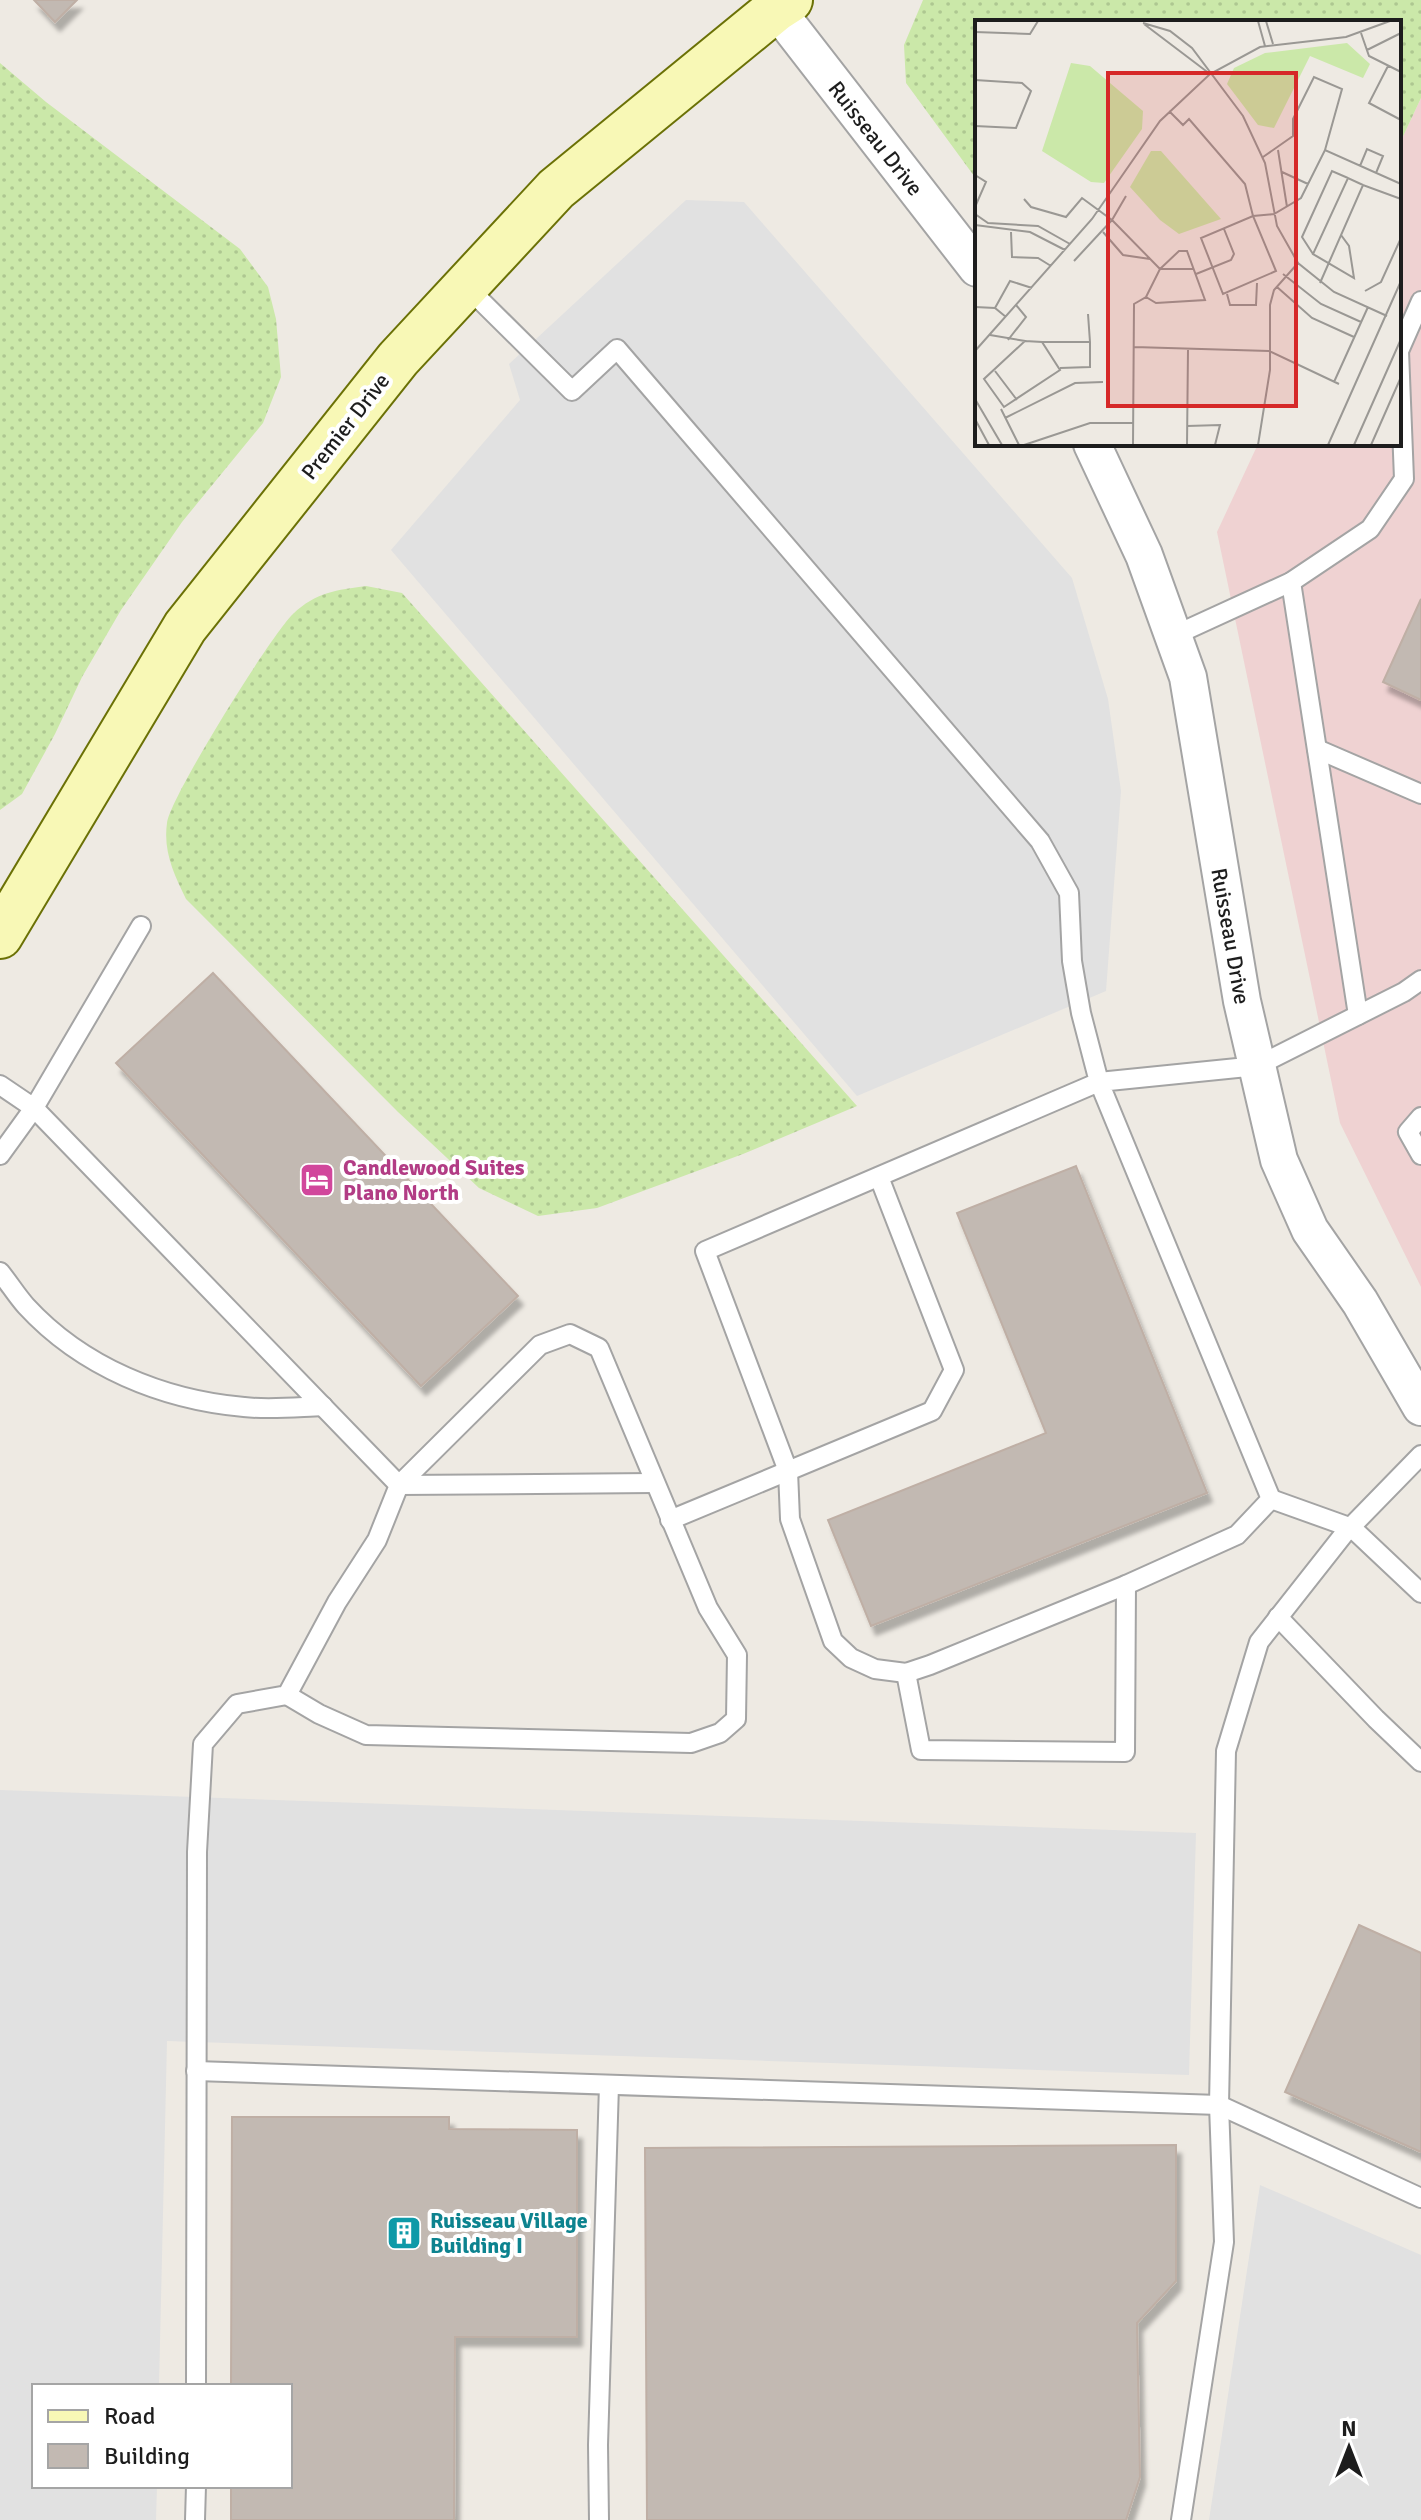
<svg xmlns="http://www.w3.org/2000/svg" width="1421" height="2520" font-family="Signika,sans-serif">
<defs>
<pattern id="grass-dots" width="8" height="8" patternUnits="userSpaceOnUse" patternTransform="scale(2)"><rect width="8" height="8" fill="#cbe8a9"/><path d="M2 2h.1M6 6h.1" fill="none" stroke="#aec791" stroke-width="1.8" stroke-linecap="round"/></pattern>
<filter id="shadow"><feDropShadow dx="5" dy="9" stdDeviation="2" flood-color="#0004"/></filter>
</defs>
<rect width="100%" height="100%" fill="#eeeae3"/>
<polygon fill="#efd2d2" points="1421,98 1421,1287 1340,1123 1217,532 1258,444 1399,444 1399,145"/>
<g fill="url(#grass-dots)">
<polygon points="923,0 1421,0 1421,98 1399,145 1399,22 977,22 977,180 906,83 904,45"/>
<polygon points="0,63 46,102 240,249 268,287 276,319 281,377 263,423 182,522 121,610 82,677 55,734 22,794 0,810"/>
<path d="M366,586L402,593L857,1106L743,1154L597,1208L538,1216L479,1188L398,1112L186,899C174,874 163,852 167,823C170,797 272,634 293,614C316,592 337,590 366,586Z"/>
</g>
<g fill="#e1e1e1">
<polygon points="686,200 744,202 1072,578 1108,699 1121,791 1106,991 857,1096 391,550 520,400 509,364"/>
<polygon points="0,1790 1196,1833 1189,2075 167,2041 159,2386 34,2386 34,2486 157,2486 156,2520 0,2520"/>
<polygon points="1260,2185 1421,2255 1421,2520 1209,2520"/>
</g>
<g fill="#c2b9b2" stroke="#bfafa5" stroke-width="2" filter="url(#shadow)">
<polygon points="34,0 77,0 55,22"/>
<polygon points="1421,599 1421,700 1383,682"/>
<polygon points="213,973 518,1296 421,1386 116,1063"/>
<polygon points="1076,1166 1207,1493 871,1626 828,1520 1046,1433 957,1213"/>
<polygon points="1359,1925 1421,1953 1421,2152 1285,2092"/>
<polygon points="232,2117 449,2117 449,2129 577,2130 577,2337 455,2337 454,2520 231,2520 231,2486 290,2486 290,2386 231,2386"/>
<polygon points="1176,2145 1176,2281 1137,2323 1140,2477 1126,2520 647,2520 645,2148"/>
</g>
<g fill="none" stroke-linecap="round" stroke-linejoin="round">
<g stroke="#a4a4a4" stroke-width="22">
<g id="lane">
<polyline points="466,286 572,391 617,349 1040,841 1069,893 1072,961 1081,1013 1099,1082 1271,1499 1237,1535 1126,1585 930,1665 906,1673 875,1669 851,1658 833,1641 790,1519 788,1471 705,1251 1099,1082 1257,1066 1404,992 1421,980"/>
<polyline points="1291,582 1358,1015"/>
<polyline points="1173,636 1291,582 1370,529 1404,479 1399,351 1421,301"/>
<polyline points="1317,749 1421,794"/>
<polyline points="0,1085 34,1108 141,926"/>
<polyline points="1421,1117 1408,1132 1421,1155"/>
<polyline points="0,1155 34,1108 399,1485 377,1540 337,1602 287,1695 237,1704 203,1744 197,1852 196,2386"/>
<path d="M0,1272C9,1283 17,1296 26,1306C82,1367 163,1400 244,1407C270,1410 297,1407 323,1406"/>
<polyline points="399,1485 654,1483"/>
<polyline points="1271,1499 1352,1528 1421,1593"/>
<polyline points="670,1520 932,1411 954,1370 879,1177"/>
<polyline points="1278,1617 1376,1719 1421,1762"/>
<polyline points="906,1673 921,1750 1125,1752 1126,1585"/>
<polyline points="287,1695 319,1714 366,1735 691,1743 720,1733 736,1719 737,1655 708,1608 599,1348 570,1334 540,1345 399,1485"/>
<polyline points="196,2071 1219,2105 1421,2198"/>
<polyline points="195,2520 196,2486"/>
<polyline points="599,2520 598,2445 609,2085"/>
<polyline points="1181,2520 1224,2242 1219,2105 1226,1751 1259,1642 1344,1534 1421,1455"/>
</g>
</g>
<g stroke="#a4a4a4" stroke-width="40">
<g id="street">
<polyline points="772,0 776,9 977,268"/>
<polyline points="1092,444 1144,555 1188,677 1242,1001 1279,1160 1310,1230 1360,1302 1421,1407"/>
</g>
</g>
<g stroke="#6b7106" stroke-width="48">
<polyline id="secondary" points="0,936 185,627 398,359 556,189 776,9 790,0"/>
</g>
<use href="#lane" stroke="#fff" stroke-width="18"/>
<use href="#street" stroke="#fff" stroke-width="36"/>
<use href="#secondary" stroke="#f8f8b6" stroke-width="44"/>
</g>
<defs>
<g id="hotel-square" transform="scale(1.8)"><rect x="-9" y="-9" width="18" height="18" rx="4" fill="#d1479c" stroke="#fff"/><path d="M-6-4.5h1.5V1H6V5H4.5V3h-9V5H-6ZM-4 0a1.8 1.8 0 1 1 3.6 0ZM.5 0V-2.5h3Q6-2.5 6 0Z" fill="#fff"/></g>
<g id="building-square" transform="scale(1.8)"><rect x="-9" y="-9" width="18" height="18" rx="4" fill="#0f9aa8" stroke="#fff"/><path d="M-4-6H4V6H1V3H-1V6H-4ZM-2.5-4.3h1.7v1.8h-1.7ZM.8-4.3h1.7v1.8H.8ZM-2.5-1h1.7V.8h-1.7ZM.8-1h1.7V.8H.8Z" fill="#fff"/></g>
</defs>
<g fill-rule="evenodd">
<use href="#hotel-square" x="317" y="1180"/>
<use href="#building-square" x="404" y="2233"/>
</g>
<g text-anchor="middle" stroke-width="8" stroke-linejoin="round" paint-order="stroke">
<g font-size="22" fill="#1d1d1d" stroke="#fff">
<text transform="translate(876 138) rotate(52)" y="8">Ruisseau Drive</text>
<text transform="translate(345 426) rotate(-52)" y="8">Premier Drive</text>
<text transform="translate(1231 936) rotate(80)" y="8">Ruisseau Drive</text>
</g>
<g font-size="22" font-weight="bold" fill="#b23c85" stroke="#fff" text-anchor="start">
<text x="343" y="1175">Candlewood Suites<tspan x="343" dy="25">Plano North</tspan></text>
</g>
<g font-size="22" font-weight="bold" fill="#0d838f" stroke="#fff" text-anchor="start">
<text x="430" y="2228">Ruisseau Village<tspan x="430" dy="25">Building I</tspan></text>
</g>
</g>
<g transform="translate(975 20)">
<rect width="426" height="426" fill="#eeeae3"/>
<path d="M372,23L395,44L388,58L335,36L299,108L283,105L252,64L259,48L290,33ZM96,43L115,46L168,91L167,109L129,163L116,162L67,131ZM176,131H186L246,199L204,214L185,200L155,167Z" fill="#cbe8a9"/>
<path fill="none" stroke="#9a9894" stroke-width="2" d="M283,1L290,26M291,1L298,24M168,3L195,11L217,28L268,96L290,143L302,206L323,243L359,272L412,296M169,4L235,54M0,12L55,14L63,1M386,13L394,36L426,52M392,30L426,13M413,46L394,83L426,100M0,60L47,63L56,71L41,108L0,106M194,91L208,105L214,99L270,164L278,196L301,251L248,274L226,218L278,196L299,194L326,178L350,130L426,164M303,130L312,187M288,137L318,116V99L339,57L367,69L350,130M385,146L392,129L408,136L401,153M307,152L333,164M0,155L11,162L0,187M49,179L56,187L91,197L107,178L137,200L151,176M0,194L13,203L63,206L95,224M0,205L55,212L90,230M36,212L37,237L63,238L76,246M128,212L148,235L175,239M366,215L374,226L379,258L338,234L373,158L388,165M338,234L327,217L357,151L373,158M99,241L137,200L185,249L171,277L159,284L158,425M185,249H219M221,254L256,240L259,234L249,209M308,254L346,284L386,302M345,263L388,165L426,179M302,267L337,298L379,317M390,271L406,262L426,218M252,274L255,285H281L282,263M171,277L181,283L230,280L212,231H204L185,249M0,287L20,288L31,297M20,288L35,261L57,268M15,315L50,321L9,359L29,387L85,350L67,322L50,321M33,320L51,297L41,285M67,322H115L113,294M159,327L294,331L364,364M0,331L117,199L185,101L235,54L285,27L371,17L415,1M85,348L115,347V322M20,351L42,380M359,362L393,287M0,379L27,425M26,389L44,425M30,398L100,363L128,362M0,399L14,425M212,406L245,405L240,425M49,425L115,403H158M212,425L213,329M283,425L295,350V285L299,270L323,243M353,425L426,261M379,425L426,319M396,425L426,357"/>
<path fill="#d62828" fill-opacity="0.15" stroke="#d62828" stroke-width="4" d="M133,53H321V386H133Z"/>
<rect width="426" height="426" fill="none" stroke="#1d1d1d" stroke-width="4"/>
</g>
<rect x="32" y="2384" width="260" height="104" fill="#ffffff" stroke="#a5a5a5" stroke-width="2"/>
<rect x="48" y="2410" width="40" height="12" fill="#f8f8b6" stroke="#a5a5a5" stroke-width="2"/>
<text x="104" y="2424" font-size="24" fill="#1d1d1d">Road</text>
<rect x="48" y="2444" width="40" height="24" fill="#c2b9b2" stroke="#a5a5a5" stroke-width="2"/>
<text x="104" y="2464" font-size="24" fill="#1d1d1d">Building</text>
<g transform="translate(1349 2448)" stroke="#ffffff" stroke-width="6" paint-order="stroke">
<path d="M0-6L14 30L0 20L-14 30Z" fill="#1d1d1d"/>
<text y="-12" font-size="22" font-weight="bold" text-anchor="middle" fill="#1d1d1d">N</text>
</g>
</svg>
